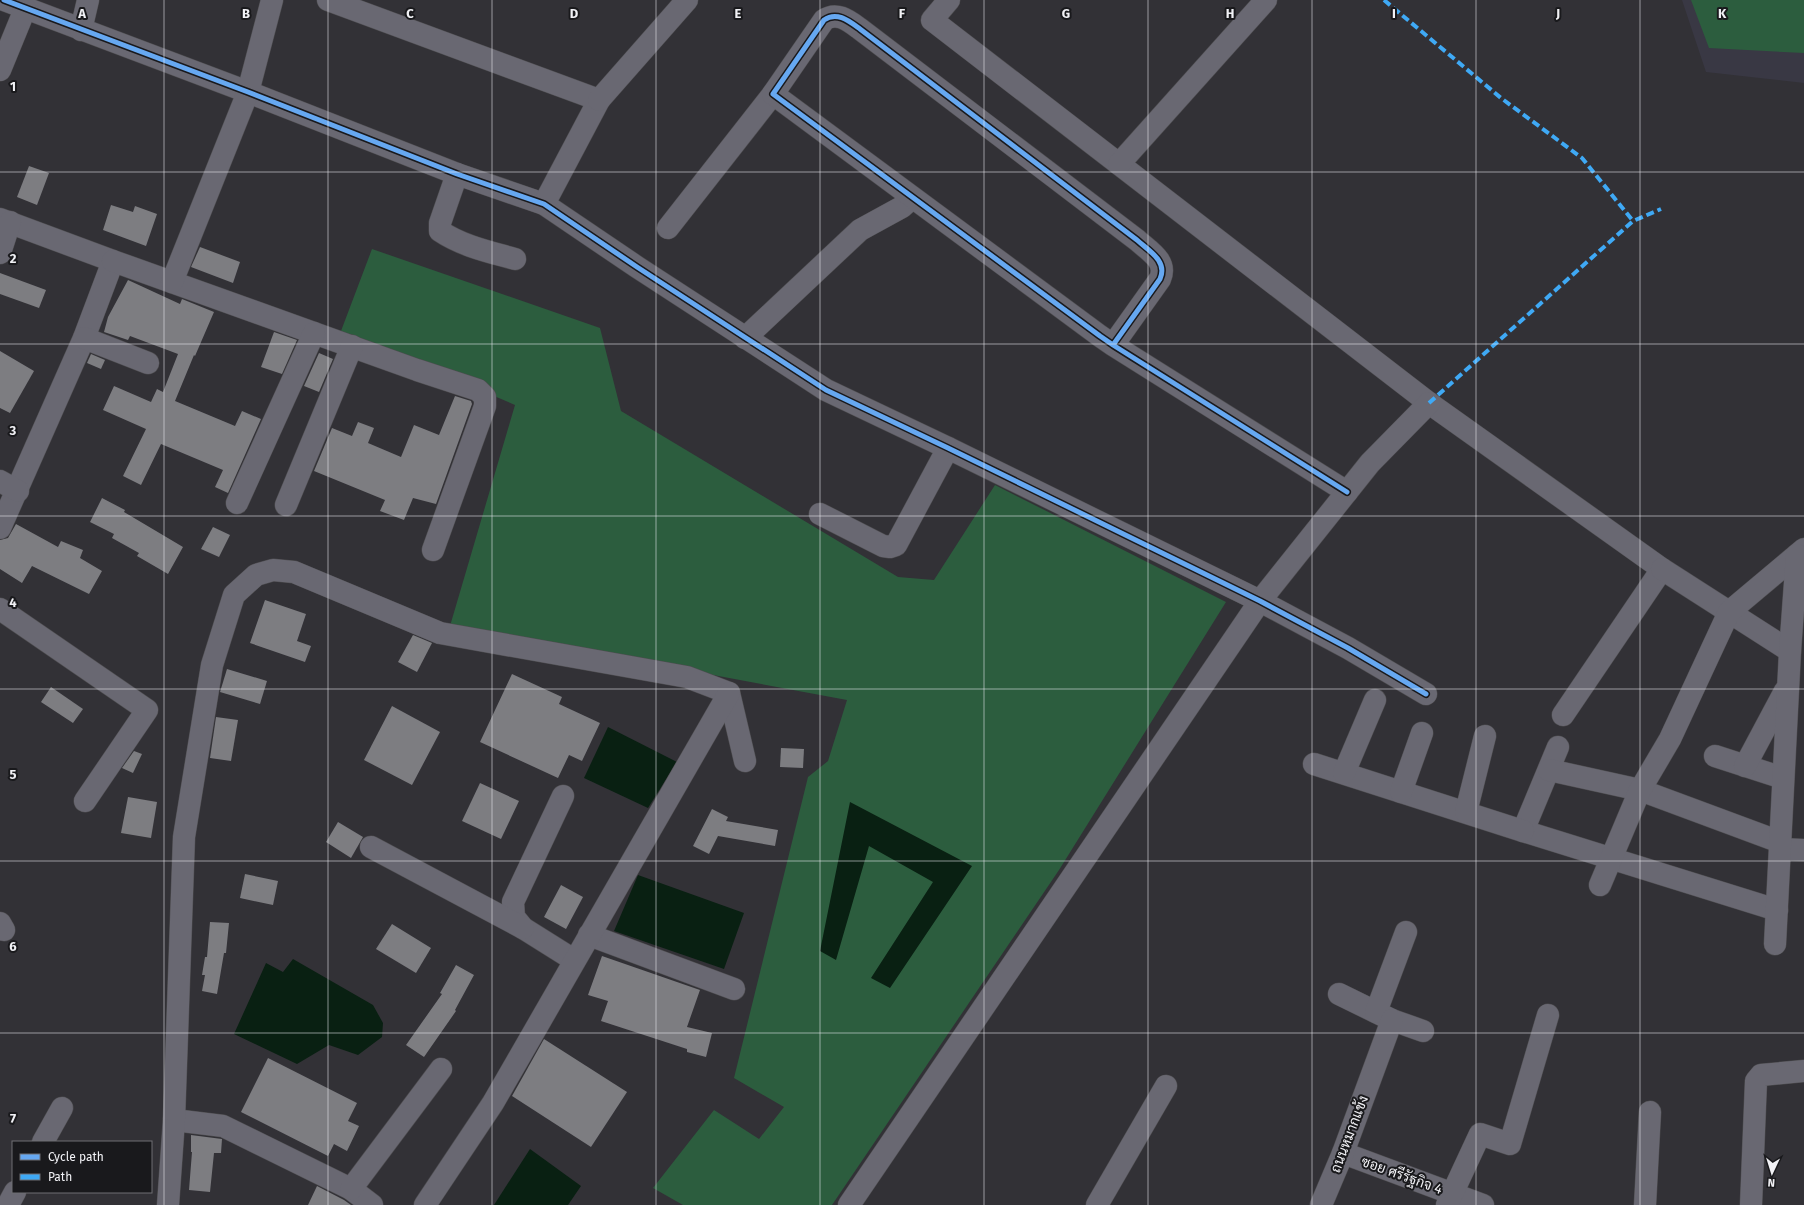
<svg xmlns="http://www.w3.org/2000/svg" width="1804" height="1205" font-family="'Fira Sans',Sarabun,sans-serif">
<rect width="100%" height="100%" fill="#323136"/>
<polygon fill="#393844" points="1682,0 1804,0 1804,83 1706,72"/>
<g fill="#2c5d3e">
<polygon points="1691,0 1804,0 1804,53 1709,48"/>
<polygon points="372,249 600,328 621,411 898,577 934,580 995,485 1226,602 1059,870 832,1205 683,1205 653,1188 714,1110 759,1139 784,1107 734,1078 808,777 828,761 847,700 450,626 515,405 341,331"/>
</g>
<g fill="#092012">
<polygon points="608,727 677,762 648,808 584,778"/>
<polygon points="850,802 972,866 890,988 871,978 933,882 869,846 836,960 820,951"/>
<polygon points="638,875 744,913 724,969 614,931"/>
<polygon points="293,959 373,1005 383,1023 382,1037 358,1055 329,1045 297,1064 234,1034 266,963 283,972"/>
<polygon points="530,1149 581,1186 568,1205 494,1205"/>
</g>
<g fill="#7d7d81">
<polygon points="29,166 49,173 37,205 17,197"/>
<polygon points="111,205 133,212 135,206 157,214 146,246 103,230"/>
<polygon points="200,247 240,262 233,283 191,267"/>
<polygon points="0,273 46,290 39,308 0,294"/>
<polygon points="128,280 180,304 182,299 214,312 195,356 194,355 175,401 235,426 242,411 261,419 228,493 215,487 223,470 161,444 141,485 123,476 146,429 103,410 114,386 151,402 157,389 163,392 178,354 130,336 128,340 104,332 108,317"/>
<polygon points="274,332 297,340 282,374 261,367"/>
<polygon points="0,351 34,371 10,413 0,408"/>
<polygon points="319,353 333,359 319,392 304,386"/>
<polygon points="91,354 105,360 101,369 87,363"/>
<polygon points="455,396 471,401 472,404 436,504 413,498 404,520 380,511 385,500 314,471 332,428 352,436 358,422 374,428 368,443 401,457 414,425 439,435"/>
<polygon points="102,498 125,510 124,512 183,547 168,574 137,556 139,553 112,538 114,534 90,522"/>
<polygon points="16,524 58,547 61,541 83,550 80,558 102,571 89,594 32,566 22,583 0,569 0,540 8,538"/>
<polygon points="213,527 230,535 219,557 201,549"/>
<polygon points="265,600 306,614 297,641 311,646 305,662 250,643"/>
<polygon points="413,635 432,643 417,672 398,662"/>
<polygon points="227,669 267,681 260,704 220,692"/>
<polygon points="512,674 562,697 559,704 600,723 582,761 569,755 558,778 480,742"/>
<polygon points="51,687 83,709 73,723 41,702"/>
<polygon points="392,706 440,732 412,785 364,760"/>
<polygon points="216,717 238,720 231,761 210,758"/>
<polygon points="781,748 804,749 803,768 780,767"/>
<polygon points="134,751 142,754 133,773 122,768"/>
<polygon points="480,783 519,801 501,839 462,821"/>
<polygon points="128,797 157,802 151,838 121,833"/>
<polygon points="712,809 728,817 726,821 778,830 775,846 718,836 709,854 693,846"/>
<polygon points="338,822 363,837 351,858 326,842"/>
<polygon points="245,874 278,881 273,905 240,898"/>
<polygon points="561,885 583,897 566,929 544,917"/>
<polygon points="210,922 229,923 226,953 224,953 217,994 202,991 205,975 202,975 205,957 207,957"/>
<polygon points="392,924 431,948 416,973 376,949"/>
<polygon points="602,956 700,990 687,1027 712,1033 706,1057 687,1052 687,1049 601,1021 608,1001 588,995"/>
<polygon points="456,965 474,975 455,1010 456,1011 424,1057 406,1045 442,994 440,993"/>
<polygon points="544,1039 627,1092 591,1147 512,1096"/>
<polygon points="268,1058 357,1103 348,1121 359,1126 347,1151 334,1144 328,1156 241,1112"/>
<polygon points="191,1135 222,1139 221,1153 214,1153 210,1192 189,1190 192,1152 191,1152"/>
<polygon points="317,1186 344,1200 351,1205 308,1205"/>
</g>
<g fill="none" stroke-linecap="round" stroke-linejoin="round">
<g stroke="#4e4d50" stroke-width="23">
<g id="minor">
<polyline points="4,0 248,92 457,174 544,204 637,267 826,390 948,448 1260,601 1348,648 1426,694"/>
<polyline points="328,0 599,100 544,204"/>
<polyline points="949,0 932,20 1429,403 1662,569 1563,715"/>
<polyline points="81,30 88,0"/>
<polyline points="0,70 25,9"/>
<polyline points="599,100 687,0"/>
<polyline points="1119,164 1266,0"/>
<path d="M457,174L440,223V231C462,246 490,252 515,259"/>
<polyline points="0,219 113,261 84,338 0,528"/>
<polyline points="668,228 773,94"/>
<polyline points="0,253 10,222"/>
<polyline points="113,261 417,370 478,390 485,397 485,406 433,550"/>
<polyline points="172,282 248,92 272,0"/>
<polyline points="84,338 148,363"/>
<polyline points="745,338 860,230 902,207 912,198"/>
<path d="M1113,345L1160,279C1168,261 1149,251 1137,240L860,29C849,21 837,11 824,20L773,94L1100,336L1113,345L1347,492"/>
<polyline points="0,481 18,491"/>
<polyline points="237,503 314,333"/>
<polyline points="286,505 352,346"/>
<polyline points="820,514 883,546 890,547 896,545 948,448"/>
<polyline points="1662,569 1790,651"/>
<polyline points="0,609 147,710 85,801"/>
<polyline points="1558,747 1523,831 1777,910"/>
<polyline points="1715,756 1783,778"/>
<polyline points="1314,764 1523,831"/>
<polyline points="1745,766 1785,691"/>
<polyline points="1549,770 1640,790 1780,842"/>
<polyline points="1344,773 1375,700"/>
<polyline points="1401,792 1422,733"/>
<polyline points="563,796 513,902 514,917 523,928 574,960"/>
<polyline points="1466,812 1485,736"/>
<polyline points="371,847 523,928"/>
<polyline points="1780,849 1804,850"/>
<polyline points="1600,885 1640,790 1670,739 1729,612 1804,549"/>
<polyline points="0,923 4,930"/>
<polyline points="589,935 734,989"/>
<polyline points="1775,944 1790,651 1797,555"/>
<polyline points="1339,994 1392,1020 1423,1031"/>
<polyline points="1376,1012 1406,932"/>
<polyline points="174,1120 223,1126 351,1189 372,1205"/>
<polyline points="43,1142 62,1108"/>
<polyline points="1343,1153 1483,1205"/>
<polyline points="351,1189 441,1069"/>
<polyline points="8,1205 15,1192"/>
<polyline points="168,1205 174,1120 184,837 212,665 234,595 256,575 273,570 294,572 440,633 687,677 729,693 745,761"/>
<polyline points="425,1205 493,1103 729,693"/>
<polyline points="849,1205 1260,601 1370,463 1429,403"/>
<polyline points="1097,1205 1166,1086"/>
<polyline points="1321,1205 1343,1153 1392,1020"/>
<polyline points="1447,1205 1480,1134 1510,1144 1548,1015"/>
<polyline points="1645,1205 1650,1112"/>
<polyline points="1751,1205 1756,1081 1761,1075 1804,1071"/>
</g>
</g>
<use href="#minor" stroke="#696872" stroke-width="22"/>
<g stroke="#3fa9f5" stroke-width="4" stroke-dasharray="8 4" stroke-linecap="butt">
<polyline points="1384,0 1501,98 1582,158 1633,221"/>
<polyline points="1429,403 1633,221 1661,209"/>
</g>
<g stroke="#19191c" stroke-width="8">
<g id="cycleway">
<polyline points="4,0 248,92 457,174 544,204 637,267 826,390 948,448 1260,601 1348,648 1426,694"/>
<path d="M1113,345L1160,279C1168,261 1149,251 1137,240L860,29C849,21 837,11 824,20L773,94L1100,336L1113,345L1347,492"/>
</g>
</g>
<use href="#cycleway" stroke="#66a8f1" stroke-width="5"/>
</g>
<path fill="none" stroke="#f1f1f5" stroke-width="1" stroke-opacity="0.55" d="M164,0V1205M328,0V1205M492,0V1205M656,0V1205M820,0V1205M984,0V1205M1148,0V1205M1312,0V1205M1476,0V1205M1640,0V1205M0,172H1804M0,344H1804M0,516H1804M0,689H1804M0,861H1804M0,1033H1804"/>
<g text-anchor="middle" stroke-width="4" stroke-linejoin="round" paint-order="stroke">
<g font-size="14" fill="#f1f1f5" stroke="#19191c">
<text transform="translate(1349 1134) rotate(-69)" y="5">ถนนหมากแข้ง</text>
<text transform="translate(1402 1175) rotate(20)" y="5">ซอย ศรีรัฐกิจ 4</text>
</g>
</g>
<g font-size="13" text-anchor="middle" font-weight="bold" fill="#f1f1f5" stroke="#19191c" stroke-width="4" stroke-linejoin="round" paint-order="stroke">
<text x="82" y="18">A</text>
<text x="246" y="18">B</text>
<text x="410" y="18">C</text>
<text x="574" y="18">D</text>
<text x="738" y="18">E</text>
<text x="902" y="18">F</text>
<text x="1066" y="18">G</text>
<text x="1230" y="18">H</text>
<text x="1394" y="18">I</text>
<text x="1558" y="18">J</text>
<text x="1722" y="18">K</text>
<text x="13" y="91">1</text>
<text x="13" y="263">2</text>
<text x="13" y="435">3</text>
<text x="13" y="607">4</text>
<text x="13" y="779">5</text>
<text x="13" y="951">6</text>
<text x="13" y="1123">7</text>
</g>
<rect x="12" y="1141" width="140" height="52" fill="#19191c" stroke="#6f6f73"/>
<rect x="20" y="1154" width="20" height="6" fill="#66a8f1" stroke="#6f6f73"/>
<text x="48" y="1161" font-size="12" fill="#f1f1f5">Cycle path</text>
<rect x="20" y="1174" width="20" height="6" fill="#3fa9f5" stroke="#6f6f73"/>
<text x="48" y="1181" font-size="12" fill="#f1f1f5">Path</text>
<g transform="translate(1772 1173) rotate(184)" stroke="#19191c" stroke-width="3" paint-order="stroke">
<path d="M0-3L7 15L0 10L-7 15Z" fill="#f1f1f5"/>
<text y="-6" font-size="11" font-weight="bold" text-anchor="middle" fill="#f1f1f5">N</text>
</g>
</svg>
